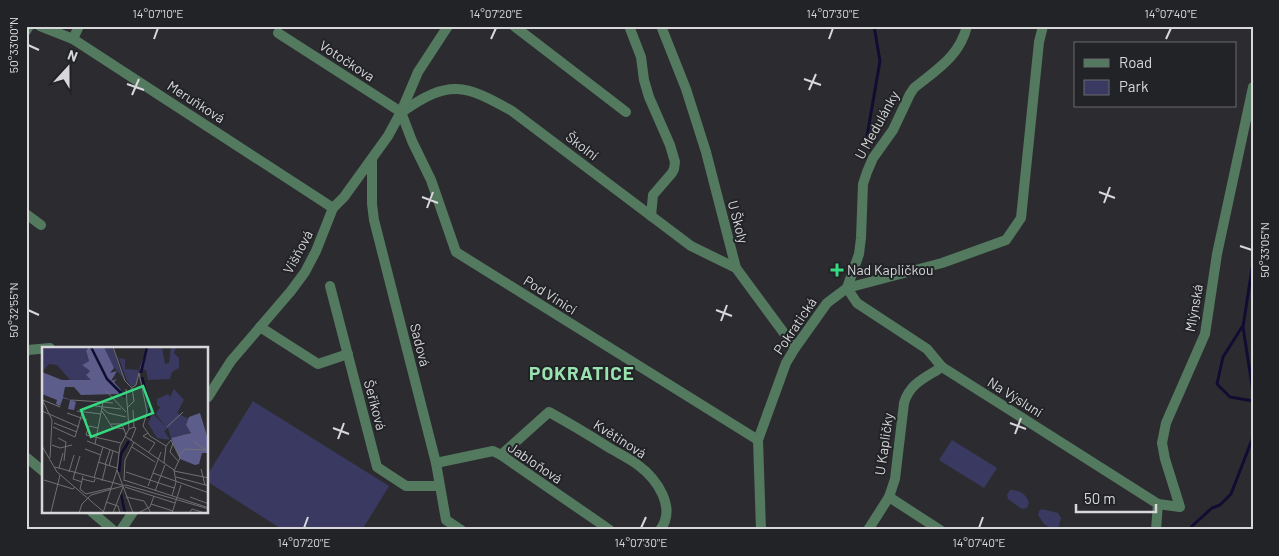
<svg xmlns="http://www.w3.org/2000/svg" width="1279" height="556" font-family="Barlow,sans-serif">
<rect width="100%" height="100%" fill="#2c2c30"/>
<g fill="#3a3961">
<polygon points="253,401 389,486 362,530 283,530 208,482 208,474"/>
<polygon points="952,440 997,468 984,488 939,460"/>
<path d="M1010,490C1020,490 1026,494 1029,503L1027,508L1022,509L1008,499L1007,495Z"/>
<polygon points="1042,509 1058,513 1061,518 1059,526 1053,529 1044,524 1038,515 1039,511"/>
</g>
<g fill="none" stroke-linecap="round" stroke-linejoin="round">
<g stroke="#110c32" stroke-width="3">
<polyline points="867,136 880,61 874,26"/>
<polyline points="1253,262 1243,327 1253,392"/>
<polyline points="1242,327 1223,357 1217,384 1230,397 1253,401"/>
<polyline points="1191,530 1192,526 1212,508 1220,505 1231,494 1253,437"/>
</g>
<g stroke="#53795f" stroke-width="10">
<polyline points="40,26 73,39 333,208"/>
<polyline points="514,26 626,112"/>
<polyline points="629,26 641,57 644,80 649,97 670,145 675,162 674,169 672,173 653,195 651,216"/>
<polyline points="661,26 686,89 706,152 736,268 795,348"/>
<path d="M967,26C960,56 936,70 914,88L910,94L893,130L873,158L867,172L863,184L861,238L859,254L847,288L857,303L927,349L942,367L1158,504L1180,507L1165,459L1162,443L1166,423L1205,334L1217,254L1253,87"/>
<polyline points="26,31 29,26"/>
<polyline points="278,33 401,112"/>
<polyline points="73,39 79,26"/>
<polyline points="401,112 412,141 431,180 456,252 758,440"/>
<path d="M402,112C449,79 464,84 512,111L691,246L736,268"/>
<polyline points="372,159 372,204 374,220 436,463 446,520 461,530"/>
<polyline points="26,214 41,225"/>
<polyline points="330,286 377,467 406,486 439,486"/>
<polyline points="260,327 318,364 348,354"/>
<polyline points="26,352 28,350 50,348"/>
<polyline points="208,397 231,361 291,291 305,272 316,251 333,208 344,197 388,136 401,112 418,72 448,26"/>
<path d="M501,455L549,412C569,423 589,435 608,447C618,453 629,458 638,465C657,479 677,508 660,530"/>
<polyline points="26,457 44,472"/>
<polyline points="436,463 493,451 501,455 610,530"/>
<polyline points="889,497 940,530"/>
<polyline points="92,512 113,530"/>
<polyline points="121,530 133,512"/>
<path d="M868,530L889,497L895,479L904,403C910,383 925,378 942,367"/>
<polyline points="1156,530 1158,504"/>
</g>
<polyline stroke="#53795f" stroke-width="10" points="761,530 758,440 786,363 795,348 827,303 847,288 942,263 1006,240 1021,218 1039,42 1043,26"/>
</g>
<path fill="none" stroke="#d8d8db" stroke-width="2" d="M154,39L158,28M491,39L496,28M829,39L833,28M1166,39L1171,28M28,45L39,50M804,79L821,85M127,84L144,90M809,90L816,74M132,95L139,79M1099,192L1115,198M422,197L438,203M1104,203L1110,187M427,208L433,192M1240,246L1252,250M28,310L39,315M716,310L732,316M721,321L727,305M1010,423L1026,429M333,428L349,434M1015,434L1021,418M338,439L344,423M304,528L308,517M641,528L646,517M979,528L983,517"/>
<path fill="#36d880" stroke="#222326" stroke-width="2" d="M834.5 262.5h5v5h5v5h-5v5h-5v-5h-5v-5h5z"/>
<g text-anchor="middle" stroke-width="4" stroke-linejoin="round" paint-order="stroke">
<g font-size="14" fill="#d8d8db" stroke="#222326">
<text transform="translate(347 61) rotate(33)" y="5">Votočkova</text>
<text transform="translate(196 102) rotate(33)" y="5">Meruňková</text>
<text transform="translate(877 125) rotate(-61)" y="5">U Medulánky</text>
<text transform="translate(582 146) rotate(37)" y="5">Školní</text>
<text transform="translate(738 222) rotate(75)" y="5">U Školy</text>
<text transform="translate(298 252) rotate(-62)" y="5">Višňová</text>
<text transform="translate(550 295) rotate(32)" y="5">Pod Vinicí</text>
<text transform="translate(1194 308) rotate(-80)" y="5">Mlýnská</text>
<text transform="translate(795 326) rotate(-56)" y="5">Pokratická</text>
<text transform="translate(420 345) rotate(76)" y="5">Sadová</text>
<text transform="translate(1015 397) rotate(32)" y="5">Na Výsluní</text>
<text transform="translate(375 405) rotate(75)" y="5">Šeříková</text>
<text transform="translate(620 439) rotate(32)" y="5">Květinová</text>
<text transform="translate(884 444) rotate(-82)" y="5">U Kapličky</text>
<text transform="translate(535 463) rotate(34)" y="5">Jabloňová</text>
</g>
<g font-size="14" fill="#d8d8db" stroke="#222326" text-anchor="start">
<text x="847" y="275">Nad Kapličkou</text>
</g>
<g font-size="19" font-weight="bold" letter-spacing="1" fill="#9ae3b1" stroke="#222326">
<text x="582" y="380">POKRATICE</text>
</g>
</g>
<g transform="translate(42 347)">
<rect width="166" height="166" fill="#2c2c30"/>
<path d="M0,0H47L44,6L47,14L40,18L48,24L44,28L49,33L29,34L15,18L7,17L0,25ZM62,0H70L82,32L70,18ZM105,0H120L123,17L127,16L129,0H134L132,6L137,11V21L130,25L128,32L106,33L104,23L97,22ZM77,11L83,12V22L97,23L94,38L89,39L85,34ZM132,42L142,53L135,66L147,72L144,78L149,85L137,91L135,89L129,91L126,81L122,84L128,93L115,91L106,76L111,67L123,79L114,67L118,60L115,58V52L126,47L128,50Z" fill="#3a3961"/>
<path d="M47,0H62L72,21L68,26L75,24L69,34L75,32L72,35L79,43L76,47L39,48L32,40H23L21,50L34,55L32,63L26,62L28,53L21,51L18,59L14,57L15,53L0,47V25L20,33H49L44,28L48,24L40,18L47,14L44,4ZM158,66L166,92V106H160L157,117L153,118L138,112L129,91L149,86L144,78L147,70Z" fill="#5c5d8a"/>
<path fill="none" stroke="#110c32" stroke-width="2.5" d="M49,0L65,32L83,50M99,26L105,0M100,30L108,60L106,71M77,125L79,107L87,94M79,147L83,166"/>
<path fill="none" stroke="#717174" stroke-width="1" d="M71,0L83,34L90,41L92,54L85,61M97,26L105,65L101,79L108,89L124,99M89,41L94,38L97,26M84,42L87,82L78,99L75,123L91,166M64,44L84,65M0,52L10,73L8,111M1,53L18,60M29,53L61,55M53,59L79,62M60,61L66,66L84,70M0,64L37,80M35,64L59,67M60,64L70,80L82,82L84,88M25,66L45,73M12,76L35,85M69,77H80L82,83M11,80L33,90L41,63M125,80L141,65M56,81L47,79L44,88L79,96M87,82L92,80L91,63M106,86L101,89L113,96L107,105M83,89L132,123L134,135L130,149M16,91L24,95L22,114M89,93L94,81L91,80M45,94L77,106M131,96L128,105L137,115M53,97L61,55L71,56M10,98L18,101L30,98M0,99L15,125L63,166M90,100L113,115M43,102L59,108M138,108L143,102L164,103L151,94M38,109L31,132L40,135M56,115L75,121M122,116L124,99L129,93L138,111L132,124M63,118L68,103M67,119L71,104M13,120L80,138M17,121L21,106M159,122L163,138M132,124L167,131M27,125L32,108M84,125L132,141M111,126L167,146M41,129L38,142L44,147L69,141M134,130L167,139M52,131L61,100M40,132L52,135L53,132M2,133L31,142L33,140M82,133L167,161M60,134L64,118M82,134L83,113L92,95M106,139L119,105M83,140L133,156M113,144L123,118M84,150L102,154L109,166M148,150L167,157M64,155L76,159L78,166M109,157L131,164M9,165L18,128M37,166L40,157L49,148L84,138L167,162M61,166L75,123M71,166L81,140M96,166L108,160L112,149M130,166L139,138M147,166L150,162L163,166"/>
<path fill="#36d880" fill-opacity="0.15" stroke="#36d880" stroke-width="2.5" d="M101,39L111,66L49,90L39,63Z"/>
<rect width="166" height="166" fill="none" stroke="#d8d8db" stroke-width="2.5"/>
</g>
<rect width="1279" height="556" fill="none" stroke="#222326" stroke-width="55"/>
<rect x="1074" y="42" width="162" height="65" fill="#222326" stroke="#6b6b6e"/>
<rect x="1084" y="59" width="25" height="8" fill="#53795f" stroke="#6b6b6e"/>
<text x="1119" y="68" font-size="15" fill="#d8d8db">Road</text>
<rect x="1084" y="80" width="25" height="15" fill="#3a3961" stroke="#6b6b6e"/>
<text x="1119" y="92" font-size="15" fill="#d8d8db">Park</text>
<g transform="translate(68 68) rotate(21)" stroke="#222326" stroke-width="4" paint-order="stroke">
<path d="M0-4L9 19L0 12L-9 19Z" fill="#d8d8db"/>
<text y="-8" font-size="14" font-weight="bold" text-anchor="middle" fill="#d8d8db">N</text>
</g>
<path d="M1076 504v8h80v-8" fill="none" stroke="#d8d8db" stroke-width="2.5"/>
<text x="1084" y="504" font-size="15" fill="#d8d8db" stroke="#222326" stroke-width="4" paint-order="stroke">50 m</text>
<rect x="28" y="28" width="1224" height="500" fill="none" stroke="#d8d8db" stroke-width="2"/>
<g font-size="12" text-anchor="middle" fill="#d8d8db">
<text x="158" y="18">14°07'10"E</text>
<text x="496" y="18">14°07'20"E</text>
<text x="833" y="18">14°07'30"E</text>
<text x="1171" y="18">14°07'40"E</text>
<text transform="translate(14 45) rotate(-90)" y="4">50°33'00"N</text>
<text transform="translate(1265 250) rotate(-90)" y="4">50°33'05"N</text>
<text transform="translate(14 310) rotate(-90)" y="4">50°32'55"N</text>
<text x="304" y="547">14°07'20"E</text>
<text x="641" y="547">14°07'30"E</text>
<text x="979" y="547">14°07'40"E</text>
</g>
</svg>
